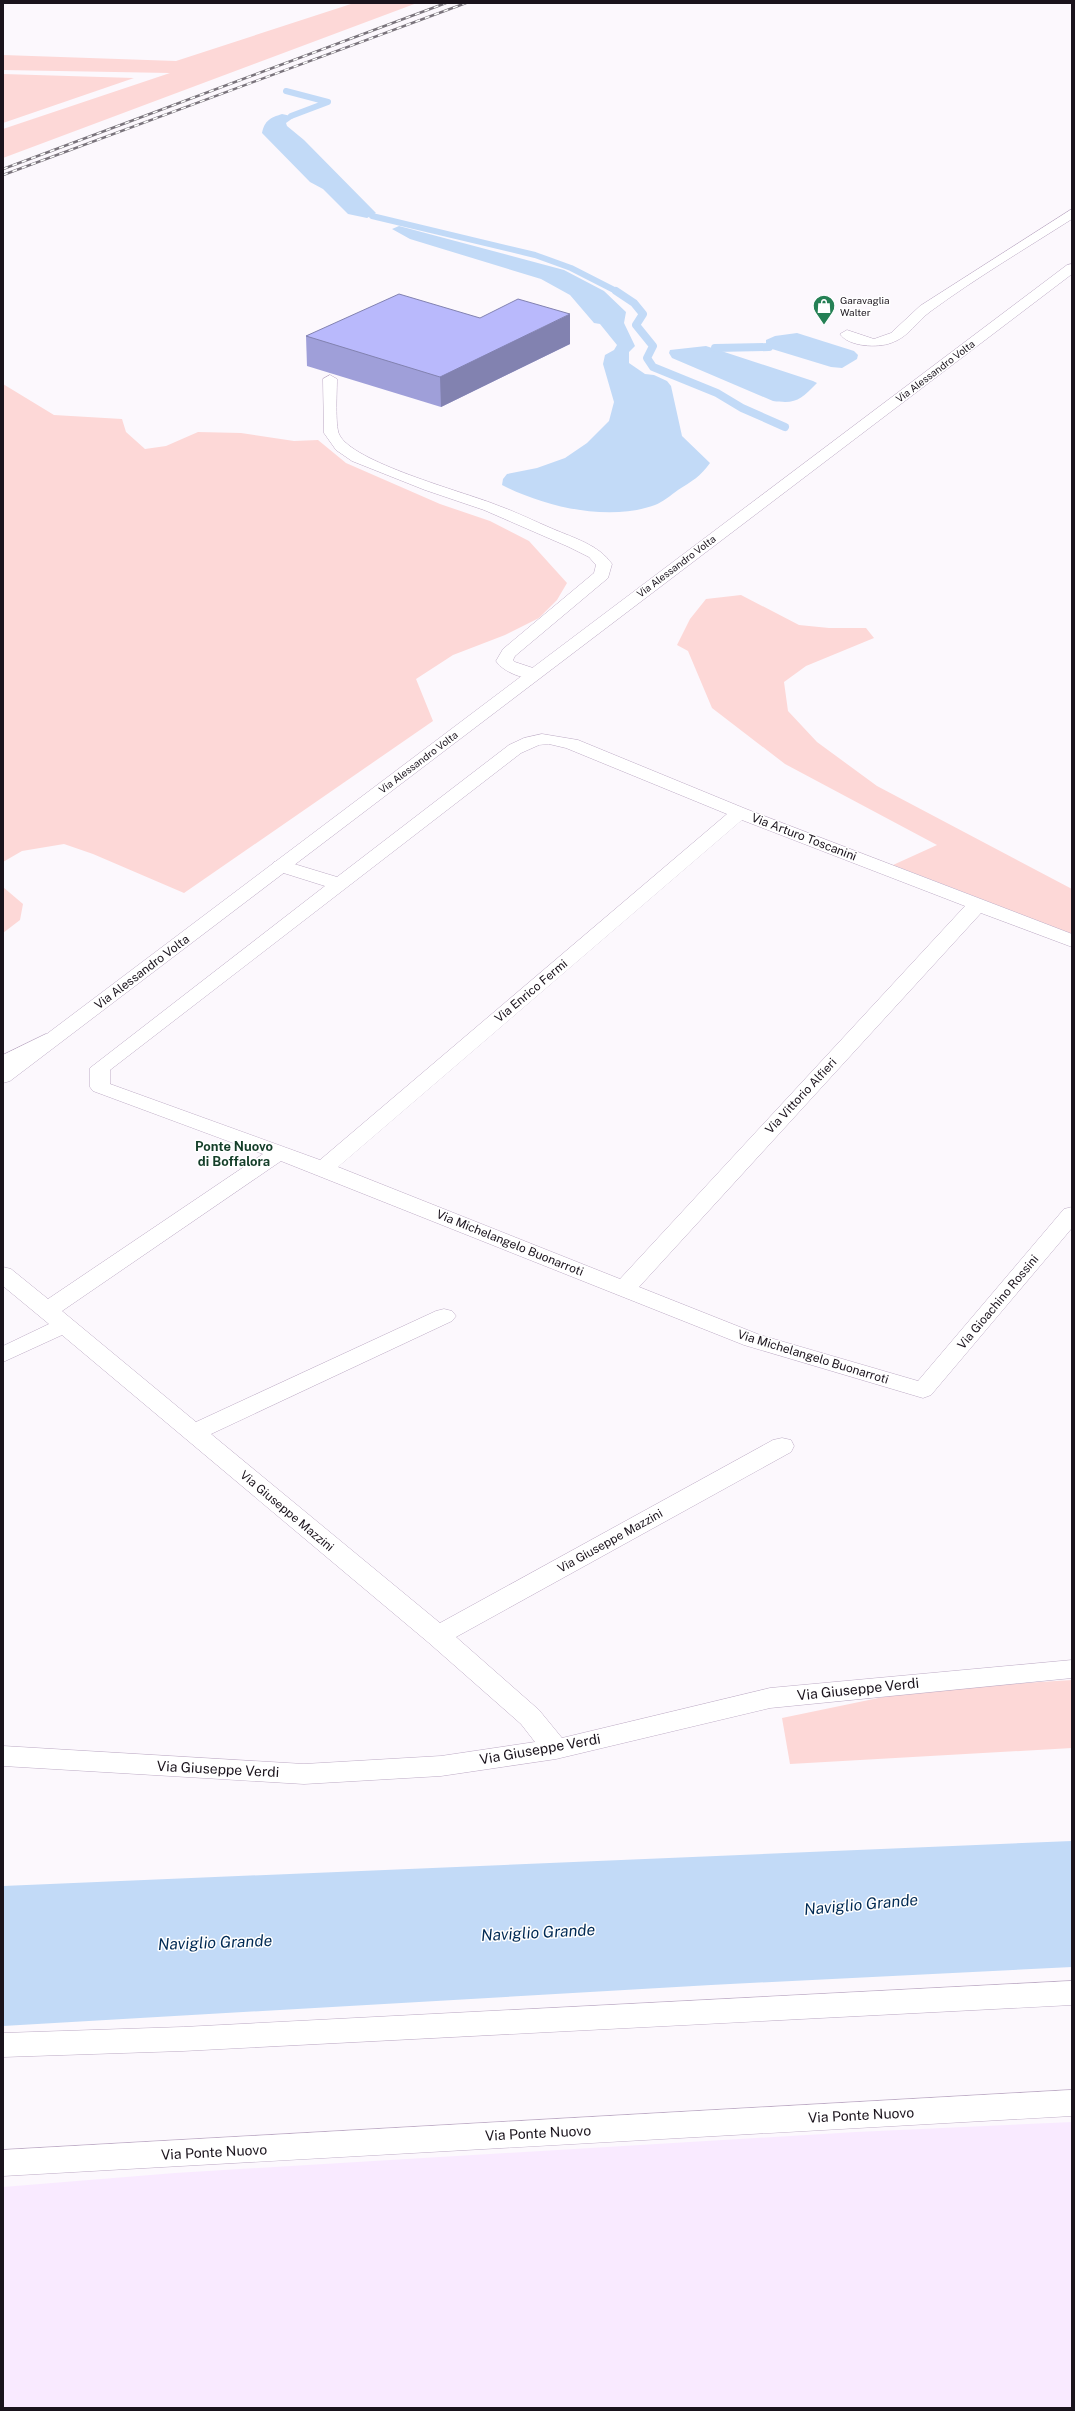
<svg xmlns="http://www.w3.org/2000/svg" width="1075" height="2411" font-family="'Public Sans',sans-serif">
<rect width="100%" height="100%" fill="#fcf8fd"/>
<polygon fill="#f9eaff" points="1072,2122 1072,2408 3,2408 3,2187 175,2173 856,2132"/>
<g fill="#fdd8d7">
<polygon points="354,3 417,3 3,158 3,129 170,73 3,70 3,55 176,61"/>
<polygon points="3,74 134,78 3,123"/>
<polygon points="3,384 54,415 122,419 126,432 145,449 166,446 198,432 241,433 294,441 318,440 346,463 440,504 490,521 529,541 567,583 557,600 539,618 505,635 453,655 416,679 433,721 184,893 93,854 64,844 22,851 3,862"/>
<polygon points="741,595 799,625 829,628 866,628 874,638 806,666 784,682 788,711 817,742 877,786 1072,889 1072,934 893,865 937,845 785,764 712,708 688,651 677,645 690,619 706,599"/>
<polygon points="3,887 23,904 20,920 3,933"/>
<polygon points="1072,1680 1072,1748 790,1764 782,1718 917,1690"/>
</g>
<g fill="#c2daf7">
<path d="M282,114L291,116L293,118L286,123L287,126L304,140L376,213L367,218L348,214L323,189L310,182L262,133C265,120 270,118 282,114Z"/>
<path d="M399,226L564,270L604,291L626,312L624,323L635,346L629,352V363L645,374L654,375L667,381L671,386L682,436L710,463C701,476 691,482 678,490C671,495 663,502 655,505C609,522 545,507 502,485L503,479L507,474L537,468L565,458L587,443L609,421L614,402L603,364L605,355L614,350L617,345L600,324L594,323L570,295L541,279L410,239L392,229Z"/>
<polygon points="797,333 854,351 858,355 857,359 842,368 831,367 772,349 766,344 766,340 775,336"/>
<path d="M706,346L813,381L817,383C800,400 797,404 773,401L672,358L669,353L670,350Z"/>
<polygon points="1072,1841 1072,1967 711,1985 3,2026 3,1886"/>
</g>
<g fill="none" stroke-linecap="round" stroke-linejoin="round">
<g stroke="#c2daf7" stroke-width="6">
<polyline points="286,91 328,102 291,116"/>
<polyline points="372,216 535,255 571,268 618,292"/>
</g>
<g stroke="#c2daf7" stroke-width="8">
<polyline points="616,291 634,303 643,314 636,325 653,346 647,358 653,367 717,393 742,408 785,427"/>
<polyline points="715,348 769,347"/>
</g>
<g stroke="#bdabc5" stroke-width="1">
<g id="minor">
<path d="M1072,209V219C1025,249 976,278 931,311C917,321 909,337 891,343C878,348 849,347 840,334L847,330L874,339L891,333L920,306Z"/>
<path d="M330,375L337,379C337,390 335,425 339,434C351,462 464,492 494,504C514,511 534,521 553,529C574,538 599,545 612,564L608,578L515,656L513,660L515,662L539,670L542,674L539,678C526,681 503,672 496,661L503,649L594,573L596,565L589,557L569,547L484,510L425,490L352,461L336,450L324,433L323,379Z"/>
<path d="M542,734L578,740L746,809L1072,934V947L981,913L639,1287L760,1335L918,1381L1064,1209L1072,1207V1228L931,1395L923,1398L744,1345L281,1161L62,1311L196,1422L436,1311L444,1309L452,1311L456,1316L452,1321L211,1434L440,1623L773,1440L782,1438L791,1440L794,1446L791,1452L456,1637L539,1710L562,1738L770,1688L1072,1660V1678L770,1708L556,1759L441,1776L304,1784L3,1766V1746L304,1764L441,1756L535,1742L521,1724L429,1643L62,1335L3,1362V1346L49,1324L3,1286V1267L11,1269L48,1299L263,1154L93,1091L90,1087V1068L325,886L274,870L272,866L274,862L281,860L337,877L509,745L524,738ZM549,744L566,748L727,814L320,1160L110,1084V1070L521,753L539,745ZM742,820L965,906L620,1279L338,1167Z"/>
<polygon points="46,1034 53,1036 56,1040 53,1044 3,1069 3,1055"/>
<polygon points="1072,1981 1072,2005 183,2051 3,2057 3,2033 183,2027"/>
<polygon points="1072,2090 1072,2116 3,2176 3,2150"/>
</g>
</g>
<g stroke="#bdabc5" stroke-width="1">
<polygon id="major" points="1072,264 1072,274 10,1081 3,1083 3,1067 1067,265"/>
</g>
<use href="#minor" fill="#fff" fill-rule="evenodd"/>
<use href="#major" fill="#fff" fill-rule="evenodd"/>
<g stroke="#7a747c" stroke-width="2.5">
<g id="rail">
<polyline points="3,169 446,3"/>
<polyline points="3,175 466,3"/>
</g>
</g>
<use href="#rail" stroke="#fff" stroke-width="1.5" stroke-dasharray="5" stroke-linecap="butt"/>
</g>
<polygon fill="#9f9fd9" points="480,318 570,344 441,407 307,366 306,336"/>
<polygon fill="#8282b0" points="570,314 570,344 441,407 440,377"/>
<polygon fill="#b9b9fc" stroke="#8282b0" points="399,294 480,318 518,299 570,314 440,377 306,336"/>
<defs>
<g id="shop-pin" transform="scale(1.15)"><path d="M0 17L-7.5 6A9.5 9.5 0 1 1 7.5 6Z" fill="#258055" stroke="#fff"/><path d="M-5-2.5h2.3a2.7 3.5 0 0 1 5.4 0H5L5.5 6h-11ZM-1.5-2.5h3a1.5 2.3 0 0 0-3 0Z" fill="#fff"/></g>
</defs>
<g fill-rule="evenodd">
<use href="#shop-pin" x="824" y="306"/>
</g>
<g text-anchor="middle" stroke-width="3" stroke-linejoin="round" paint-order="stroke">
<g font-size="10" fill="#1a131c" stroke="#fff" text-anchor="start">
<text x="840" y="304">Garavaglia<tspan x="840" dy="12">Walter</tspan></text>
</g>
<g font-size="10" fill="#1a131c" stroke="#fff">
<text transform="translate(935 371) rotate(-37)" y="4">Via Alessandro Volta</text>
<text transform="translate(676 566) rotate(-37)" y="4">Via Alessandro Volta</text>
<text transform="translate(418 762) rotate(-37)" y="4">Via Alessandro Volta</text>
</g>
<g font-size="12" fill="#1a131c" stroke="#fff">
<text transform="translate(804 837) rotate(21)" y="4">Via Arturo Toscanini</text>
<text transform="translate(142 972) rotate(-37)" y="4">Via Alessandro Volta</text>
<text transform="translate(531 991) rotate(-40)" y="4">Via Enrico Fermi</text>
<text transform="translate(801 1096) rotate(-47)" y="4">Via Vittorio Alfieri</text>
<text transform="translate(510 1243) rotate(22)" y="4">Via Michelangelo Buonarroti</text>
<text transform="translate(998 1302) rotate(-50)" y="4">Via Gioachino Rossini</text>
<text transform="translate(813 1357) rotate(17)" y="4">Via Michelangelo Buonarroti</text>
<text transform="translate(287 1511) rotate(40)" y="4">Via Giuseppe Mazzini</text>
<text transform="translate(610 1541) rotate(-29)" y="4">Via Giuseppe Mazzini</text>
</g>
<g font-size="13" font-weight="bold" fill="#143e29" stroke="#fff">
<text x="234" y="1151">Ponte Nuovo<tspan x="234" dy="15">di Boffalora</tspan></text>
</g>
<g font-size="14" fill="#1a131c" stroke="#fff">
<text transform="translate(858 1689) rotate(-6)" y="5">Via Giuseppe Verdi</text>
<text transform="translate(540 1749) rotate(-10)" y="5">Via Giuseppe Verdi</text>
<text transform="translate(218 1769) rotate(3)" y="5">Via Giuseppe Verdi</text>
<text transform="translate(861 2115) rotate(-3)" y="5">Via Ponte Nuovo</text>
<text transform="translate(538 2133) rotate(-3)" y="5">Via Ponte Nuovo</text>
<text transform="translate(214 2152) rotate(-3)" y="5">Via Ponte Nuovo</text>
</g>
<g font-size="16" font-style="italic" fill="#002a54" stroke="#fff">
<text transform="translate(861 1904) rotate(-5)" y="6">Naviglio Grande</text>
<text transform="translate(538 1932) rotate(-3)" y="6">Naviglio Grande</text>
<text transform="translate(215 1942) rotate(-2)" y="6">Naviglio Grande</text>
</g>
</g>
<rect width="1075" height="2411" fill="none" stroke="#1a131c" stroke-width="8"/>
</svg>
